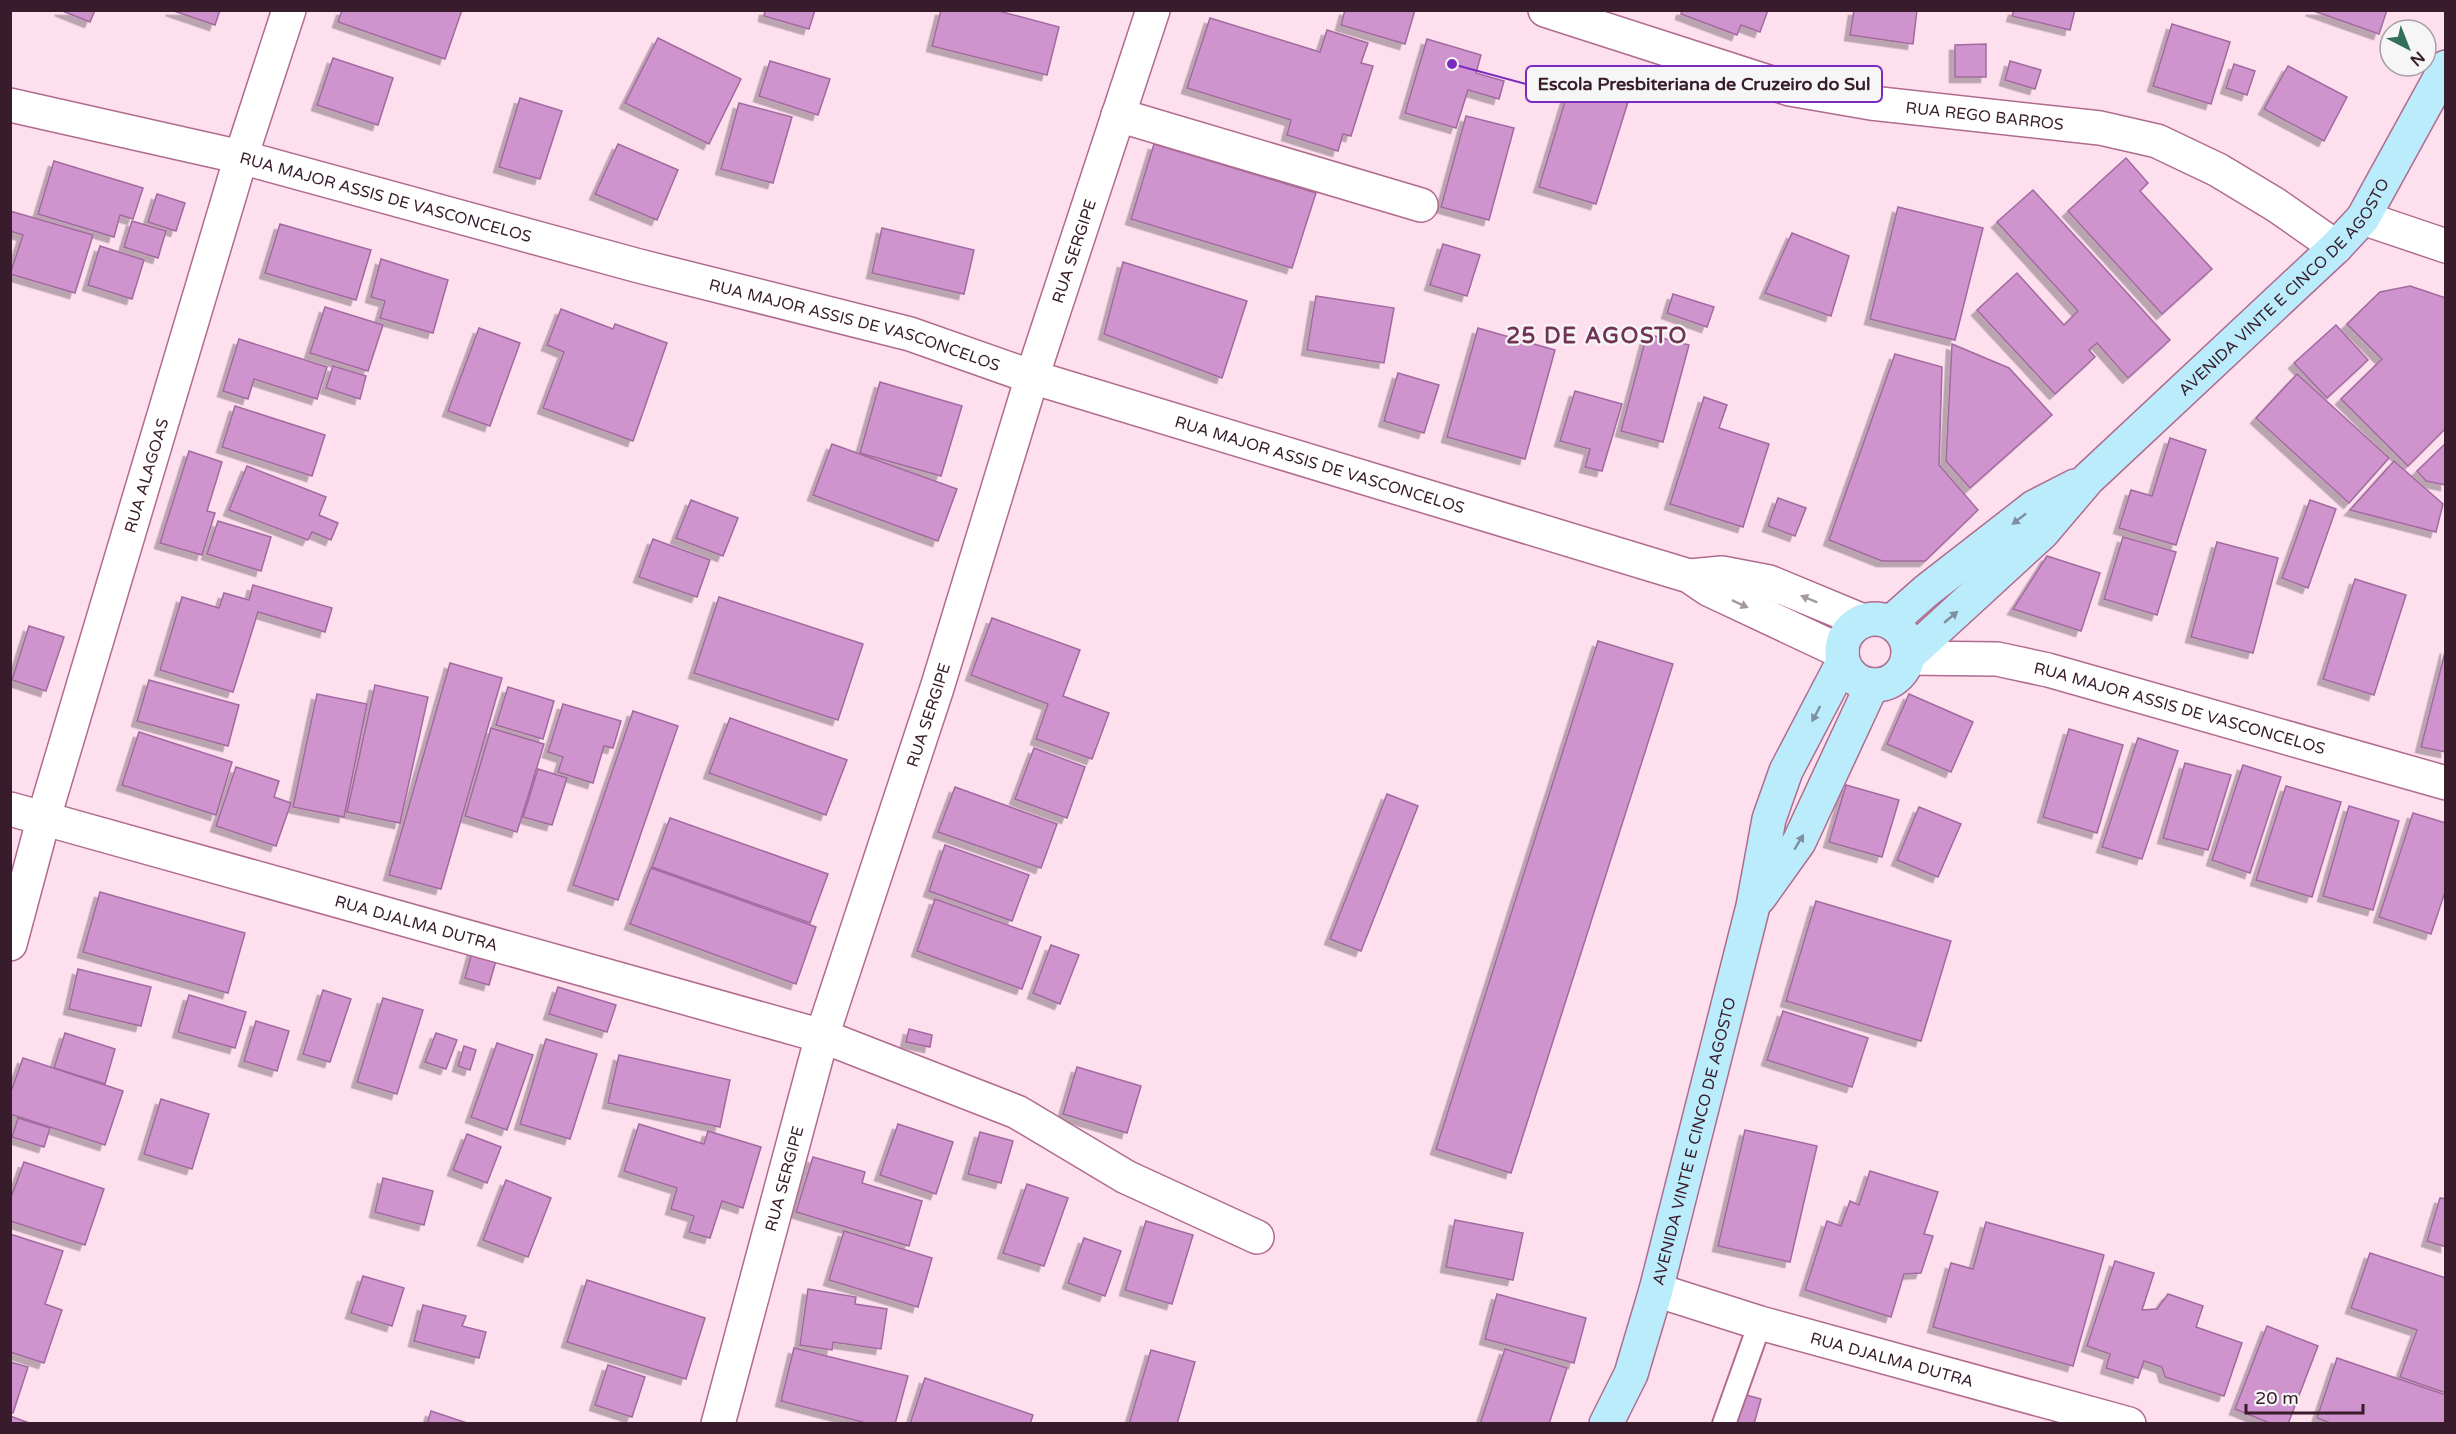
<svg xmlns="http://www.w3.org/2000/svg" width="2456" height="1434" font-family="'Varela Round',sans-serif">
<defs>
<filter id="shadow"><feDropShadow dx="-5.5" dy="5.5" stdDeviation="0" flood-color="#0004"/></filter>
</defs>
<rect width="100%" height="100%" fill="#fedfee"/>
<g fill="#cf93cd" stroke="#a16b9f" stroke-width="1.5" filter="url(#shadow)">
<polygon points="60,10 95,10 90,22"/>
<polygon points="171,10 220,10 215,25"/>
<polygon points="342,10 462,10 445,59 338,22"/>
<polygon points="765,10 815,10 809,29 764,16"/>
<polygon points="941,10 995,10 1059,27 1047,75 932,46"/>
<polygon points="1345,10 1415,10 1405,44 1341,25"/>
<polygon points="1682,10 1768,10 1760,32 1741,25 1737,35 1681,14"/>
<polygon points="1854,10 1917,10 1913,44 1850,35"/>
<polygon points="2014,10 2075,10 2070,30 2012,16"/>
<polygon points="2311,10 2387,10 2379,34"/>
<polygon points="1210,18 1320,52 1327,30 1368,43 1361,63 1373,66 1351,136 1343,134 1338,151 1287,135 1291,120 1187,88"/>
<polygon points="2172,24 2230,42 2211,104 2153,86"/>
<polygon points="658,38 741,79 709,144 625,103"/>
<polygon points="1427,39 1481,55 1476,73 1504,81 1499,99 1468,90 1456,128 1405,113"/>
<polygon points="1986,44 1986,77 1955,77 1955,45"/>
<polygon points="333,58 393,78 378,125 317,105"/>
<polygon points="770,61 830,79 818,115 759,96"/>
<polygon points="2010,61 2041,70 2035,89 2005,80"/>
<polygon points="2234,64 2255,71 2247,95 2226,88"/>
<polygon points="2288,66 2347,97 2324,141 2264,109"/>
<polygon points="1570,85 1628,102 1596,204 1539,187"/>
<polygon points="520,98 562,111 540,179 499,167"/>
<polygon points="739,103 792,117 773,183 721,169"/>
<polygon points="1466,116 1514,128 1489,220 1441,207"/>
<polygon points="618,144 678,170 657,220 595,194"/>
<polygon points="1154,144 1316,193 1292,268 1131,219"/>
<polygon points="2126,158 2148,183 2140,191 2212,269 2162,314 2068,211"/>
<polygon points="54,161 143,188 133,219 120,215 114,237 38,214"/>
<polygon points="2033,190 2170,340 2128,378 2097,343 2089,350 2095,357 2055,394 1977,310 2017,273 2064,325 2078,311 1997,222"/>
<polygon points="157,194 185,203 176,231 148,222"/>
<polygon points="1898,207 1983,228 1955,340 1870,319"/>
<polygon points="10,211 93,235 75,293 10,274 23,235 10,231"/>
<polygon points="132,221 166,231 158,258 124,247"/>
<polygon points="280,224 371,250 356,300 265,273"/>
<polygon points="882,228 974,250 964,294 872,273"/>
<polygon points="1792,233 1849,256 1831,316 1765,293"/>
<polygon points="1443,244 1480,255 1467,296 1430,285"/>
<polygon points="100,246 144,260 132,299 88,285"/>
<polygon points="381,259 448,280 433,333 380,318 385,301 371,297"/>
<polygon points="1123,262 1247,301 1222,378 1104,334"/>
<polygon points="2410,286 2446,298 2446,428 2408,466 2341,399 2382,359 2347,324 2380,292"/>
<polygon points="1673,294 1714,307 1707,327 1667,313"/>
<polygon points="1316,296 1394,308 1384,363 1307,350"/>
<polygon points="325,307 383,325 368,371 310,353"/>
<polygon points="561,309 613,329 615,324 667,343 633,441 543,408 564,352 547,345"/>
<polygon points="2336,325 2368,360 2327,398 2294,363"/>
<polygon points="479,328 520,343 490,426 448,411"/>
<polygon points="1478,328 1555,350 1525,459 1447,437"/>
<polygon points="1647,334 1689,345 1663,442 1621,431"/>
<polygon points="239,339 327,367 317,399 254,379 248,399 223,391"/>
<polygon points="1952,344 2009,368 2052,415 1970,488 1946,461"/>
<polygon points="1895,354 1942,367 1939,465 1978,510 1925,561 1882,561 1829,540"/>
<polygon points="333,366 366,376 360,399 326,388"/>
<polygon points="1398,373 1439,385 1424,433 1384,421"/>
<polygon points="2297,374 2389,458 2349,503 2256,418"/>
<polygon points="880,382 962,406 941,476 860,453"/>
<polygon points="1575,391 1622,404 1602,471 1585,467 1590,449 1560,441"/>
<polygon points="1704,397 1727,405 1719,428 1769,444 1743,527 1670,504"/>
<polygon points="235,406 325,435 312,476 222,447"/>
<polygon points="2170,438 2206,450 2176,545 2119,528 2131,490 2152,496"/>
<polygon points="2446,443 2446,485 2426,481 2417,471"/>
<polygon points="832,444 957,489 938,541 813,495"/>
<polygon points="189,451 222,462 207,511 215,513 202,555 160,543"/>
<polygon points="2394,461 2443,504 2436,532 2350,510"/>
<polygon points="247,466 326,497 319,515 338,523 331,540 312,532 308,540 229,510"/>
<polygon points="1778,498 1806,508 1795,536 1768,526"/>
<polygon points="691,500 738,518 723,556 676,538"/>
<polygon points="2310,500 2336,509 2308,588 2282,578"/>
<polygon points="218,521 271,537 261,571 207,554"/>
<polygon points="2123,537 2176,552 2157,615 2104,599"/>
<polygon points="653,539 710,560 697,597 639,577"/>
<polygon points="2217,542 2278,558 2253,653 2191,637"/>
<polygon points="2047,556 2100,573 2081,631 2013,609"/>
<polygon points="2355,579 2406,595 2374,695 2323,679"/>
<polygon points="253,585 332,608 325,632 258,612 233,692 160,670 182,597 219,608 224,593 249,600"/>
<polygon points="719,597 863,644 838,720 694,673"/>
<polygon points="992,618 1080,650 1063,696 1109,713 1092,759 1036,739 1048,704 971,675"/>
<polygon points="29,626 64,637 46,691 12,680"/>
<polygon points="1598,641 1673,664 1511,1173 1436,1149"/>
<polygon points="2446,648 2446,752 2421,747"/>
<polygon points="450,663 502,678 441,889 389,875"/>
<polygon points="149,680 239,705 228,746 137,721"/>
<polygon points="375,685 428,697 400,823 347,812"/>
<polygon points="508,687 554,701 543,739 496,725"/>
<polygon points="317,694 367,704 344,817 293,807"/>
<polygon points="1909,694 1973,722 1951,772 1887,744"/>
<polygon points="563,704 621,721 613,748 604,746 593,783 558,772 563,757 548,752"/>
<polygon points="633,711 678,726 618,900 573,885"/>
<polygon points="730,718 847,760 826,815 709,773"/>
<polygon points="491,728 544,744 517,832 465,816"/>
<polygon points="2069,729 2123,745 2097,833 2043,817"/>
<polygon points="139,732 232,762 216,815 122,785"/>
<polygon points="2138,738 2178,751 2142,859 2102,847"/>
<polygon points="1034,748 1085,767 1067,818 1015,799"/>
<polygon points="2185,763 2231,775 2208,850 2163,838"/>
<polygon points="2243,765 2281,777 2250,873 2212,860"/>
<polygon points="236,767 279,781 274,797 291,803 276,846 216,826"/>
<polygon points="538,769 567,778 552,825 523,817"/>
<polygon points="1846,785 1899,800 1882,857 1829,842"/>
<polygon points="2286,786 2341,802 2312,897 2256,880"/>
<polygon points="955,787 1057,824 1041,868 938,832"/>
<polygon points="1387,794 1418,806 1361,951 1330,939"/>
<polygon points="2349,806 2399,821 2373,910 2323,896"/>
<polygon points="1919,807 1961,824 1938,877 1897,860"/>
<polygon points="2413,813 2446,823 2446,889 2431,934 2379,917"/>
<polygon points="670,818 828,874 810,923 652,867"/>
<polygon points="945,845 1029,875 1012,921 929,891"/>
<polygon points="651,868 816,927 796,984 630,924"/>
<polygon points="100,892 245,933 228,993 83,952"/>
<polygon points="935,899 1041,937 1022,989 917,951"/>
<polygon points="1816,901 1951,941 1921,1041 1786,1001"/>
<polygon points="1051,945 1079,955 1060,1004 1033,993"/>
<polygon points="473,949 497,957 489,985 465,978"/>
<polygon points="78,969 151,987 141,1026 69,1009"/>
<polygon points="558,987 616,1005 607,1032 549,1014"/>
<polygon points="323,990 351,999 330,1062 303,1054"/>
<polygon points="189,995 246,1012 235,1048 178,1032"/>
<polygon points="383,998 423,1010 397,1094 357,1082"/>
<polygon points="1783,1011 1868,1038 1852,1087 1767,1060"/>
<polygon points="256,1021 289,1031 277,1071 244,1061"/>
<polygon points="909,1029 932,1035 930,1047 906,1042"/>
<polygon points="65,1033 115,1049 105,1084 54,1068"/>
<polygon points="436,1033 457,1040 446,1069 425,1062"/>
<polygon points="546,1039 597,1054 570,1139 520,1124"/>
<polygon points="497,1043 533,1055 507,1130 471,1117"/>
<polygon points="464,1046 476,1050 470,1070 458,1066"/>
<polygon points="619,1055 730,1080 720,1127 608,1103"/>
<polygon points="23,1058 123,1091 105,1145 10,1114 10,1094"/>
<polygon points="1077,1067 1141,1086 1127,1133 1063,1114"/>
<polygon points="161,1099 209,1114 192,1169 144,1154"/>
<polygon points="18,1118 50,1128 44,1147 12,1137"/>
<polygon points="639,1124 704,1144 708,1131 761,1147 743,1208 722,1201 710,1238 689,1232 694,1216 671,1209 677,1188 624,1171"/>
<polygon points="898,1124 953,1142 936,1194 880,1175"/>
<polygon points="1745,1130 1817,1146 1790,1262 1718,1246"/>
<polygon points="980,1132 1013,1141 1001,1183 968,1174"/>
<polygon points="467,1134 501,1147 487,1183 453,1170"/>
<polygon points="813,1157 865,1172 862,1183 922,1201 909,1246 796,1212"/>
<polygon points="24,1162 104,1189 85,1245 10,1221 10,1200"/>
<polygon points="1870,1171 1938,1192 1924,1234 1933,1236 1921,1273 1904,1274 1891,1317 1805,1290 1827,1221 1841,1226 1850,1201 1859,1205"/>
<polygon points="383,1178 433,1191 424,1225 375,1212"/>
<polygon points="506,1180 551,1198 528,1257 483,1240"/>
<polygon points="1027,1184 1068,1198 1044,1266 1003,1253"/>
<polygon points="2440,1198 2446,1199 2446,1247 2427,1241"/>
<polygon points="1455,1220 1523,1233 1513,1280 1446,1267"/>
<polygon points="1146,1221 1193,1235 1172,1304 1125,1290"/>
<polygon points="1986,1222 2104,1255 2073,1366 1933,1327 1951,1263 1973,1269"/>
<polygon points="844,1231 932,1258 918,1307 829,1280"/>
<polygon points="10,1234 63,1251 45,1304 62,1310 44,1363 10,1352"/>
<polygon points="1084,1238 1121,1251 1105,1296 1068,1283"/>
<polygon points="2370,1253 2446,1278 2446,1393 2400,1377 2417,1330 2351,1308"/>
<polygon points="2115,1261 2154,1273 2142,1310 2157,1309 2168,1294 2203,1306 2196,1327 2242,1343 2224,1396 2165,1377 2162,1367 2144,1361 2138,1378 2106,1368 2110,1354 2087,1346"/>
<polygon points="363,1276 404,1288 392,1326 351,1313"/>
<polygon points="587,1280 705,1318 686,1379 567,1342"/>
<polygon points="808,1289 856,1297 855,1304 887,1309 881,1349 833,1342 832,1350 800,1345"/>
<polygon points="1497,1294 1586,1318 1574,1363 1485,1339"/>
<polygon points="423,1305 466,1316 462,1326 486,1332 479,1358 414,1341"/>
<polygon points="2267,1326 2318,1346 2288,1424 2272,1424 2235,1409"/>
<polygon points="794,1348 908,1376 895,1424 870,1424 781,1401"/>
<polygon points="1505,1349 1567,1368 1549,1424 1480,1424"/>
<polygon points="1151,1350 1195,1362 1177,1424 1129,1424"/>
<polygon points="2337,1358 2446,1395 2446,1424 2333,1424 2317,1418"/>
<polygon points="10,1362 28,1367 13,1413 10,1412"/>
<polygon points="608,1365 645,1377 632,1417 595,1405"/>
<polygon points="925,1378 1033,1415 1030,1424 910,1424"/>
<polygon points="1739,1393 1761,1399 1754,1424 1730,1424"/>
<polygon points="431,1411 467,1423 427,1424"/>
<polygon points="10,1416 32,1424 10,1424"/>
</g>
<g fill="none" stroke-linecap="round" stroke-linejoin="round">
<g stroke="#b06b8f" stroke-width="26">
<polyline id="lane" points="1724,1424 1760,1323"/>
</g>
<g stroke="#b06b8f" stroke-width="36">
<g id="street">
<path id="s1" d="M1545,10L1790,89L1871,103L2100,128L2157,141L2218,170L2276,205L2336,247"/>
<path id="s2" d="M10,105L241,157L639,266L910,334L1032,377L1689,576L1708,589L1842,652"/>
<polyline points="1118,115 1421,205"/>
<polyline points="2363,218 2446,246"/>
<polyline points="1690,576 1722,573 1769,582 1863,621"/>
<path id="s3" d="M1908,658L1997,659L2048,670L2446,783"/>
<path id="s4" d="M10,809L822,1036L1017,1112L1126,1177L1257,1237"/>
<path id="s5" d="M10,944L44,817L241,157L289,10"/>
<path id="s6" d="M1656,1290L1760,1323L2129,1424"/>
<path id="s7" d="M718,1424L822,1036L937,688L1032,377L1153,10"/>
</g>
</g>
<g stroke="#b06b8f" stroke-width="36">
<g id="secondary">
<circle cx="1875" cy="652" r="33"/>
<polyline points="1891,622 1926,591 2034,507 2075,486"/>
<path id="s8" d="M1908,656L2042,533L2088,479L2336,247L2363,218L2446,67"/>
<polyline points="1759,898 1799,842 1872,685"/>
<path id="s9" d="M1606,1424L1631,1374L1656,1290L1753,906L1769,819L1786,771L1843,662"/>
</g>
</g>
<use href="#lane" stroke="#fff" stroke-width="22"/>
<use href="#street" stroke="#fff" stroke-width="33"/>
<use href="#secondary" stroke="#bbecfc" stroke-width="33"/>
</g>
<defs><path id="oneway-solid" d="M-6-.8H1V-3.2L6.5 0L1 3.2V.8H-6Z" transform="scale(1.5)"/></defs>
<g fill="#808e9e">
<use href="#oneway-solid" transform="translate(2019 519) rotate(142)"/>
<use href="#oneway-solid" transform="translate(1951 617) rotate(-40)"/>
<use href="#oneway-solid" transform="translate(1816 714) rotate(118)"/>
<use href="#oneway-solid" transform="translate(1799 842) rotate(-59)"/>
</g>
<g fill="#a599a0">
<use href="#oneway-solid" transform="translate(1809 599) rotate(-158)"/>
<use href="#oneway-solid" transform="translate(1740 604) rotate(25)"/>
</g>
<g text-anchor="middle" stroke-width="4.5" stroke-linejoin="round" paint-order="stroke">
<g font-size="16" fill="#381c2b" stroke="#f6f6f6">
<text dy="6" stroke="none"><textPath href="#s1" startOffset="454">RUA REGO BARROS</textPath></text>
<text dy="6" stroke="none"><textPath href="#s2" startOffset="387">RUA MAJOR ASSIS DE VASCONCELOS</textPath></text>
<text dy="6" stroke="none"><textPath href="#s7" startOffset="1226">RUA SERGIPE</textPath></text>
<text dy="6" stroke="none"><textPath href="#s8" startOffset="528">AVENIDA VINTE E CINCO DE AGOSTO</textPath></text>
<text dy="6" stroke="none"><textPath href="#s2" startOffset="873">RUA MAJOR ASSIS DE VASCONCELOS</textPath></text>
<text dy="6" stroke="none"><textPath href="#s2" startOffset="1359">RUA MAJOR ASSIS DE VASCONCELOS</textPath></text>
<text dy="6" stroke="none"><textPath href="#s5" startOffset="488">RUA ALAGOAS</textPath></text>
<text dy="6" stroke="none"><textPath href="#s3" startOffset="278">RUA MAJOR ASSIS DE VASCONCELOS</textPath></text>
<text dy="6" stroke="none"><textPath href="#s7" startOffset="740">RUA SERGIPE</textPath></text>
<text dy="6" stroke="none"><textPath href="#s4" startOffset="422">RUA DJALMA DUTRA</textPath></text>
<text dy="6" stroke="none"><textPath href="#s9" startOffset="297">AVENIDA VINTE E CINCO DE AGOSTO</textPath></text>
<text dy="6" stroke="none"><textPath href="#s7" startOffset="254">RUA SERGIPE</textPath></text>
<text dy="6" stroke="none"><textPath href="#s6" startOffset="246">RUA DJALMA DUTRA</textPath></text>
</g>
<g font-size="22" font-weight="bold" letter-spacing="1.5" fill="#713255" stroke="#f6f6f6">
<text x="1597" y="343">25 DE AGOSTO</text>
</g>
</g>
<path fill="none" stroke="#7b2cbf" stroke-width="2" d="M1452 64L1526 84"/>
<circle fill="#7b2cbf" stroke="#f6f6f6" stroke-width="2" cx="1452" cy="64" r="6"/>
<rect fill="#f6f6f6" stroke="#7b2cbf" stroke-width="2" x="1526" y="66" width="356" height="36" rx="6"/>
<g font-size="18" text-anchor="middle" font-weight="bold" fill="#381c2b">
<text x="1704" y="90">Escola Presbiteriana de Cruzeiro do Sul</text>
</g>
<rect width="2456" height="1434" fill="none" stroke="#381c2b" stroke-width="24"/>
<g transform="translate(2408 48) rotate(138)"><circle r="28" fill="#f6f6f6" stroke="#aa9fa5" stroke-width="1.5"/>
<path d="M0-4.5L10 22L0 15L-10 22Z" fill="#33705a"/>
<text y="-9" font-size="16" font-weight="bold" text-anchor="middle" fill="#381c2b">N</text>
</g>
<path d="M2246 1404v9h117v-9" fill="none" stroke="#381c2b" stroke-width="3"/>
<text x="2255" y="1404" font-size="18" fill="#381c2b" stroke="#f6f6f6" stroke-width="4.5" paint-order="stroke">20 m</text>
</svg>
